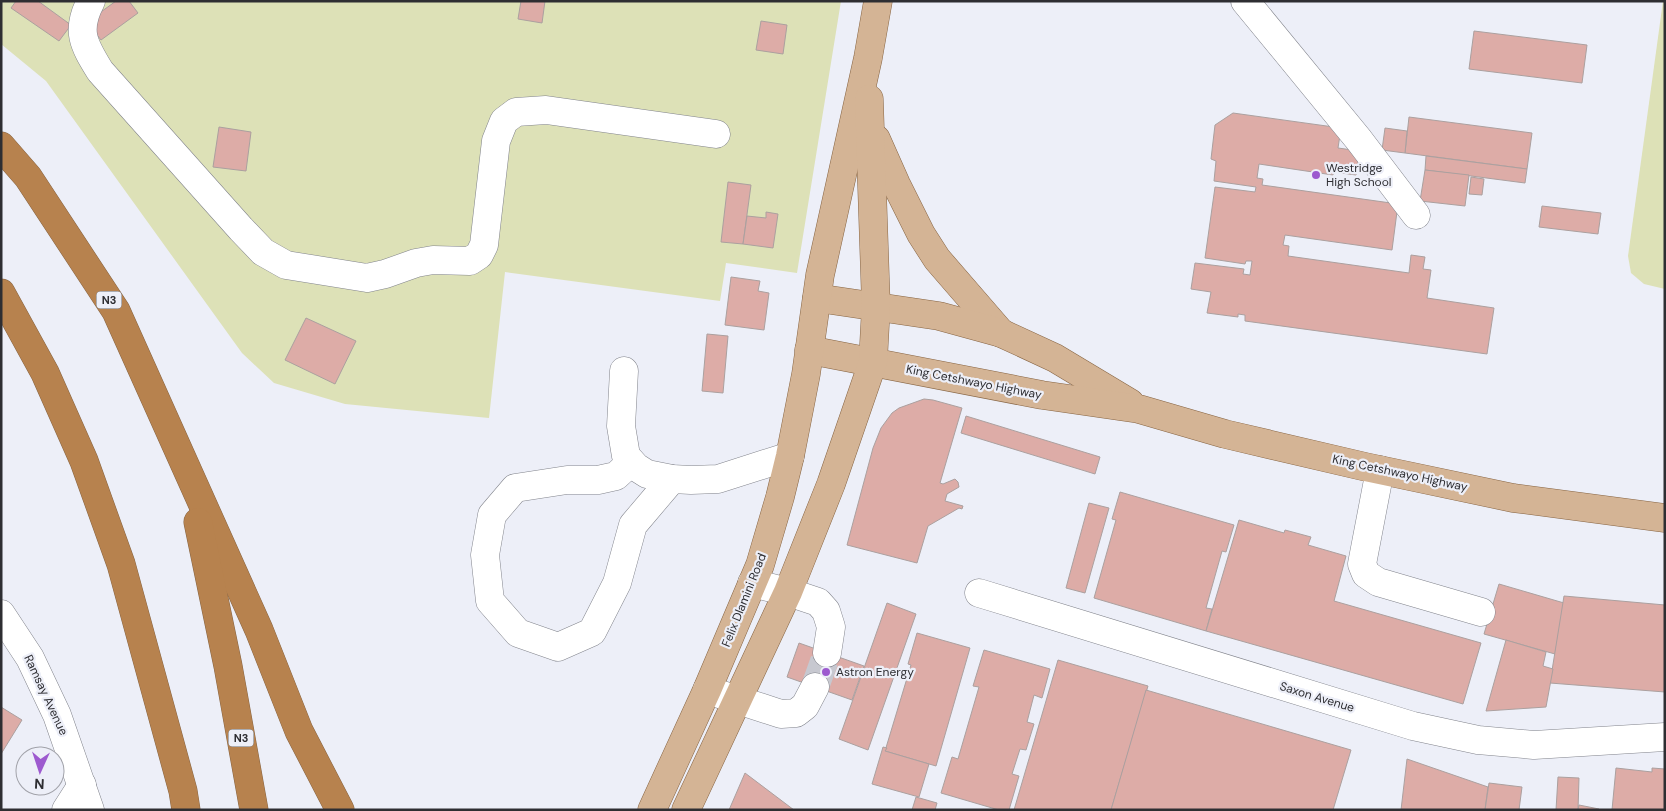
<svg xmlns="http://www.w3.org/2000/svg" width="1666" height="811" font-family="'DM Sans',sans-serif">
<rect width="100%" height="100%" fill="#edeff8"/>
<g fill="#dde1b7">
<polygon points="1,1 841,1 797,273 726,263 720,301 505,272 489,418 345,404 274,383 242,353 46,81 1,44"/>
<polygon points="1663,1 1665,1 1665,289 1644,284 1631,273 1628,256"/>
</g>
<g fill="#ddaca7" stroke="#aba09f">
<polygon points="16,1 38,1 71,25 59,41 11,8"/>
<polygon points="116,1 129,1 138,13 101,40 87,22"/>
<polygon points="521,1 545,1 542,23 518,19"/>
<polygon points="761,21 787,25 783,54 756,50"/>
<polygon points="1474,31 1587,45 1582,83 1469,69"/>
<polygon points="1233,113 1341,128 1338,148 1360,151 1356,175 1334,172 1333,175 1259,164 1257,178 1263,179 1262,185 1398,204 1392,250 1285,235 1283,245 1289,246 1288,256 1409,273 1411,255 1425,257 1423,269 1431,270 1427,298 1494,308 1487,354 1245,321 1245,315 1238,314 1238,317 1207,313 1211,292 1191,289 1195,263 1244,269 1243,274 1250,275 1252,261 1246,261 1245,264 1205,258 1215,187 1255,192 1256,187 1214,181 1216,161 1211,159 1215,125"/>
<polygon points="1409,117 1532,133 1527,169 1405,153"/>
<polygon points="219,127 251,132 246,171 213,167"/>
<polygon points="1385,128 1407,131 1405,153 1382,150"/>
<polygon points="1426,156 1527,169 1525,183 1425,170"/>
<polygon points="1425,170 1469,175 1465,206 1420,201"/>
<polygon points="1471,177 1484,179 1482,195 1469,194"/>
<polygon points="728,182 751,185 743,244 721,242"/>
<polygon points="1542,206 1601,213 1598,234 1539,227"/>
<polygon points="766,212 778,214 773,248 743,244 747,216 766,218"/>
<polygon points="731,277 760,281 758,291 769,293 764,330 725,325"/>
<polygon points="306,318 356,341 335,384 285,360"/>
<polygon points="707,334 728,336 723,393 702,391"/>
<polygon points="924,399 933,400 962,408 940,483 943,484 955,479 958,482 959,487 947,494 945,501 963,506 962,509 959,508 928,526 917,563 847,545 873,448 881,428 892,413 899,408"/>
<polygon points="966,416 1100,457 1095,474 961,433"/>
<polygon points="1120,492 1234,525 1226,552 1222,551 1206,608 1212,609 1206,631 1094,598 1116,520 1112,519"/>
<polygon points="1089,503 1109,508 1085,593 1066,588"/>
<polygon points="1239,520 1284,533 1285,530 1311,537 1308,545 1346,556 1334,601 1481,643 1463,704 1206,631"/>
<polygon points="1499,584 1564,603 1555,654 1484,634"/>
<polygon points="1564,596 1665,605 1665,692 1550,683"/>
<polygon points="887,603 916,614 868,750 839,739"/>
<polygon points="917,633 970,648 936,766 885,751 911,665 908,664"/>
<polygon points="1506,640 1546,652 1543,666 1553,669 1546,707 1486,711"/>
<polygon points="799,643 864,666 852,700 787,677"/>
<polygon points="984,650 1050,669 1042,698 1034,695 1027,722 1034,724 1026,750 1020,749 1012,774 1019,776 1009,810 999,810 941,793 952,757 958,759 979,687 973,686"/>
<polygon points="1058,660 1148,686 1111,810 1014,810"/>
<polygon points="1146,690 1351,750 1333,810 1111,810"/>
<polygon points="1,707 22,720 1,754"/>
<polygon points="883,747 887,748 885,751 929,764 919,797 872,784"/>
<polygon points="1407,759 1488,787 1485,810 1401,810"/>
<polygon points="1616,768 1652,772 1652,768 1665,769 1665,810 1612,810"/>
<polygon points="745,773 794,810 729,810"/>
<polygon points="1558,777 1579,778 1578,810 1556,810"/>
<polygon points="1489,783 1522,787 1519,810 1485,810"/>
<polygon points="916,797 937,803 935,810 912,810"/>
<polygon points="1579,805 1599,809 1598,810 1578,810"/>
</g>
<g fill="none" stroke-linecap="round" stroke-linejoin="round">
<polyline stroke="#c7c8d0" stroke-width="28" stroke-dasharray="28 14" stroke-linecap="butt" points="815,687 827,653"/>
<g stroke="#82848c" stroke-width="29">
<g id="minor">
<path d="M91,1C75,31 84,45 100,71L241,229L263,252L286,265L367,278L385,274L416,263L433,260L470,261L479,255L484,245L496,141L504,121L516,112L546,110L716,134"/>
<polyline points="1245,1 1359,140 1416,215"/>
<polyline points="624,371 621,426 626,456 636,467 647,474 672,479 691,480 718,479 790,456"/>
<polyline points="631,462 616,476 598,480 567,480 515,488 492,515 485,555 490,601 518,633 558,647 592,632 617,583 633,525 672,479"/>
<polyline points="1380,470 1362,564 1366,574 1378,582 1481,612"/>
<polyline points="752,583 788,592 818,602 826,611 831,627 827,653"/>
<polyline points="979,593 1413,726 1478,740 1534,745 1665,737"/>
<polyline points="1,614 30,658 57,715 90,810"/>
<polyline points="707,690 781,714 796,713 805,706 815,687"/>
<polyline points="66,810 82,785"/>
</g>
</g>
<g stroke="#876544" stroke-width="29">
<g id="major">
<polyline points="876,139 896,184 921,234 937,259 1001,333"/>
<polyline points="817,298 939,316 1001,333 1055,358 1130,403"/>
<polyline points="809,350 1042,395 1139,409 1225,434 1366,467 1513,498 1665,518"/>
<polyline points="652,810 707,690 760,565 780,497 790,456 806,374 820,275 868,58 878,1"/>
<polyline points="686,810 788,592 831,484 873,362 876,306 869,99"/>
</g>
</g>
<g stroke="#876544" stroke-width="29">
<g id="highway">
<polyline points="1,146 28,177 116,311 259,630 299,731 340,810"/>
<polyline points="1,293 45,373 84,461 121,564 183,791 186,810"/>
<polyline points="198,522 228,666 254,810"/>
</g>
</g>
<use href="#minor" stroke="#fff" stroke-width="28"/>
<use href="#major" stroke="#d4b495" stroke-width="28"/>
<use href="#highway" stroke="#b7824e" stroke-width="28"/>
</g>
<g fill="#9d5acf" stroke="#edeff8" stroke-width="2">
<circle cx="1316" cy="175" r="5"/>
<circle cx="826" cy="672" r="5"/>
</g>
<g text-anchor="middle" stroke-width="4.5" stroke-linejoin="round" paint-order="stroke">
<g fill="#edeff8" stroke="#67686d" stroke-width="1">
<rect x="96.5" y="291.5" width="25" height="17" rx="4"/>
<rect x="228.5" y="729.5" width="25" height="17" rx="4"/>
</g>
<g font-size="11" font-weight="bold" fill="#2e2e32">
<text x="109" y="304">N3</text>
<text x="241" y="742">N3</text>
</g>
<g font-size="12" fill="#2e2e32" stroke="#edeff8" text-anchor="start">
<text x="1326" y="172">Westridge<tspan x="1326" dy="14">High School</tspan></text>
<text x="836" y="676">Astron Energy</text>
</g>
<g font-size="12" fill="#2e2e32" stroke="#edeff8">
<text transform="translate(974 382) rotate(11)" y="4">King Cetshwayo Highway</text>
<text transform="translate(1400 473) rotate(12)" y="4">King Cetshwayo Highway</text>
<text transform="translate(744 600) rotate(-68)" y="4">Felix Dlamini Road</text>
<text transform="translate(46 695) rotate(65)" y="4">Ramsay Avenue</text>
<text transform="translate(1317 697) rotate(17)" y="4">Saxon Avenue</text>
</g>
</g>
<rect width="1666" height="811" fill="none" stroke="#2e2e32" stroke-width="5"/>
<g transform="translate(40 771) rotate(183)"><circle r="24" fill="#edeff8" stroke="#a1a2a9"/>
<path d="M0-4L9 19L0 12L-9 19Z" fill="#9d5acf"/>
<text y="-8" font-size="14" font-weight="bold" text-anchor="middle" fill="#2e2e32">N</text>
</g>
</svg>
